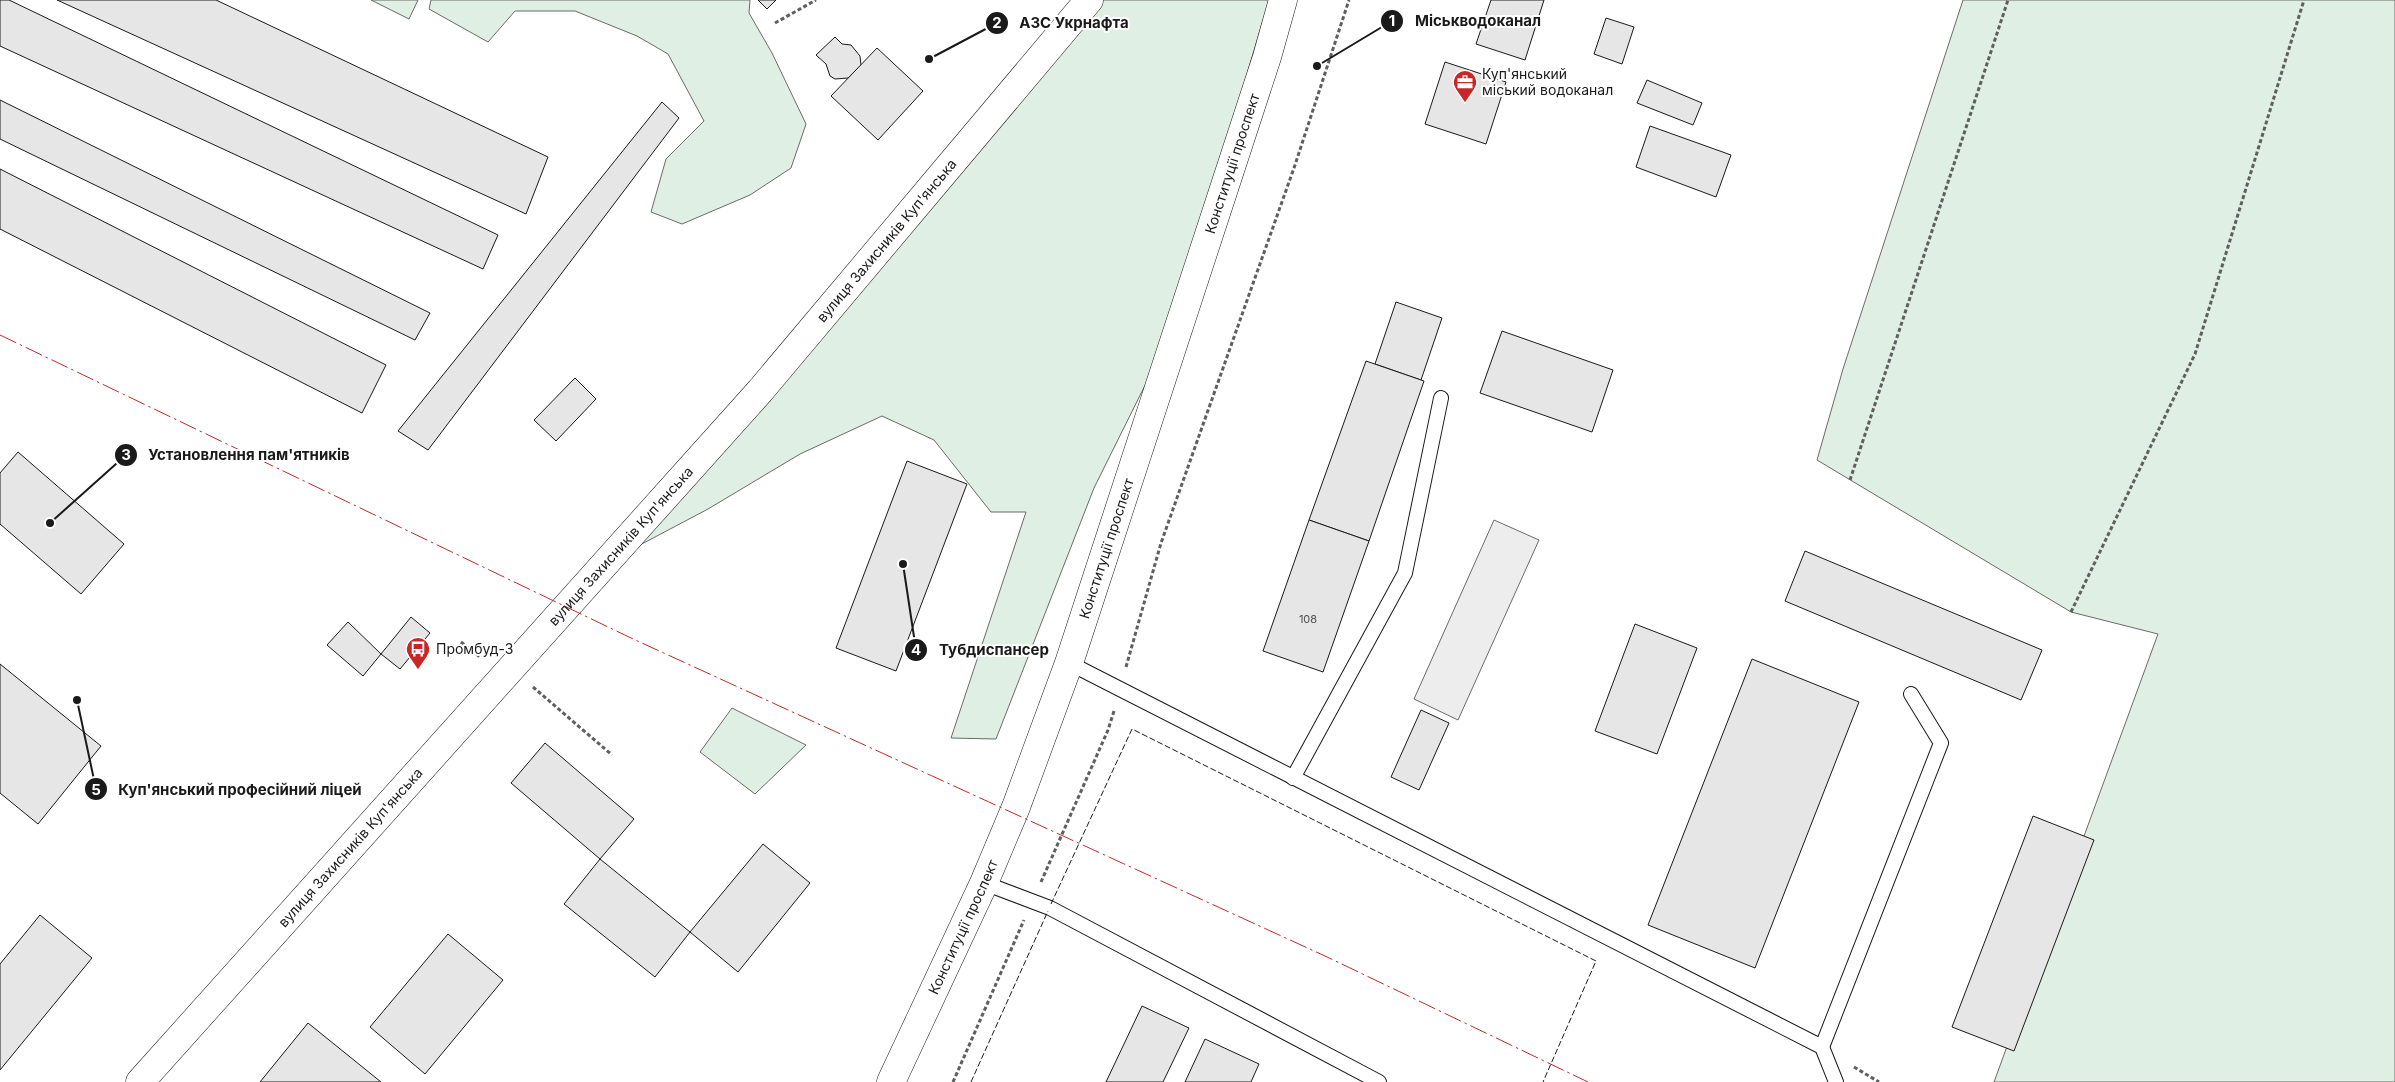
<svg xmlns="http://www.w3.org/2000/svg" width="2395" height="1082" font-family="Inter,sans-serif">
<rect width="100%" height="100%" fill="#fff"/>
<g fill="#e0efe3" stroke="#6a6a6a">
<polygon points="371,0 418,0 409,19"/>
<polygon points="431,0 750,0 749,13 772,53 806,124 791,168 750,195 682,224 651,212 666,159 704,121 668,54 637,36 575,11 515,11 488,42 429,9"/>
<polygon points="1098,0 1269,0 1168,339 1094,488 996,739 951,738 1026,512 991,512 934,440 882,416 800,454 708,509 638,546"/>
<polygon points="1963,0 2395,0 2395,1082 1994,1082 2158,634 2071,612 1817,460 1843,369"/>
<polygon points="732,708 806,745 755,794 700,752"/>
</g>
<polygon fill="#ededed" stroke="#6a6a6a" points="1494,520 1539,540 1458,720 1414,699"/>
<g fill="#e6e6e6" stroke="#1a1a1a">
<polygon points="0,0 9,0 498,235 483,269 0,46"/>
<polygon points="57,0 216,0 548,157 526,214"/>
<polygon points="758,0 776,0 767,9"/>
<polygon points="1491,0 1544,0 1525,60 1476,44"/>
<polygon points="1606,18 1634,27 1622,64 1594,54"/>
<polygon points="835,37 842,44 851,45 860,56 861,65 848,78 835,79 830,76 826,64 816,55"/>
<polygon points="877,48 923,91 878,140 831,96"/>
<polygon points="1445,62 1506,82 1486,144 1425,124"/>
<polygon points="1647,80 1702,103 1693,125 1637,103"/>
<polygon points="0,100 430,313 415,340 0,139"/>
<polygon points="662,102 679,118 428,450 398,431"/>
<polygon points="1650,126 1731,155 1716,197 1636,167"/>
<polygon points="0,169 386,365 362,413 0,229"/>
<polygon points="1396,302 1442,318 1421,380 1375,364"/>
<polygon points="1502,331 1613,370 1592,432 1480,393"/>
<polygon points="1366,361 1424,381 1369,541 1309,520"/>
<polygon points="575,378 596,399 556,441 534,420"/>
<polygon points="18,452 124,544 81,594 0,524 0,473"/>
<polygon points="907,461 967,484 896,671 836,648"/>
<polygon points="1309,520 1369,541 1323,672 1263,651"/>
<polygon points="1805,551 2042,650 2021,700 1785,601"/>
<polygon points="411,617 430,633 400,669 381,654"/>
<polygon points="348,622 381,654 363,676 327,645"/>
<polygon points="1635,624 1697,648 1657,754 1595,731"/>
<polygon points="1752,659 1859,702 1755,968 1648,925"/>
<polygon points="0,664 101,746 38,824 0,793"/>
<polygon points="1421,710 1449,723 1419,790 1391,777"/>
<polygon points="545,743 634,819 600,859 511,783"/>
<polygon points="2033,816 2094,840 2014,1051 1952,1027"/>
<polygon points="763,844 810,883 738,972 690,932"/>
<polygon points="600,859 690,932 655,977 564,904"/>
<polygon points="40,915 92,958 0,1070 0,964"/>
<polygon points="448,934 503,980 425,1074 370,1027"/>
<polygon points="1142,1006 1189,1028 1163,1082 1106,1082"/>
<polygon points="308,1023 381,1082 260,1082"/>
<polygon points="1205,1039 1259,1064 1251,1082 1185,1082"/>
</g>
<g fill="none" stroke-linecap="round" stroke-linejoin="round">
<g stroke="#1a1a1a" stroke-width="16">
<g id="service">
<polyline points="1069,663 1822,1047 1836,1082"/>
<polyline points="1293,778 1405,573 1441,398"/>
<polyline points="984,883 1050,908 1379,1082"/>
<polyline points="1822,1047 1941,743 1911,694"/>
</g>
</g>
<g stroke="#1a1a1a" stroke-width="29">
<g id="primary">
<path id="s1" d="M140,1082L760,391L1089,0"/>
<path id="s2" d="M891,1082L984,883L1016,807L1069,663L1267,57L1283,0"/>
</g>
</g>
<g stroke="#5f5f5f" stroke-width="3" stroke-dasharray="4 2.5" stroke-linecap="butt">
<polyline points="775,23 816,0"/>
<polyline points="1850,480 2008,0"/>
<polyline points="2071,612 2195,354 2304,0"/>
<polyline points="461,642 481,658"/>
<polyline points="1126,667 1161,543 1294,168 1349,0"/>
<polyline points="533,687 612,755"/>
<polyline points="1041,882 1108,730 1114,711"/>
<polyline points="1854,1067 1879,1082"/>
<polyline points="953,1082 1024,920"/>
</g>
<use href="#service" stroke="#fff" stroke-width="14"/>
<use href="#primary" stroke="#fff" stroke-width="28"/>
<g stroke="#1a1a1a" stroke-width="1" stroke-dasharray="6 2.5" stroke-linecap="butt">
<polyline points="1051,904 1132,729 1596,961 1543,1082"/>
<polyline points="971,1082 1048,911"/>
</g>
<polyline stroke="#c62828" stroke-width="1" stroke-dasharray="18 4 2.5 4" stroke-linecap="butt" points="0,335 631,638 1325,956 1588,1082"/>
</g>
<defs>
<g id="office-pin" transform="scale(1.25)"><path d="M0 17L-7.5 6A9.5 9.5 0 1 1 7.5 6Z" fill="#c62828" stroke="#fff"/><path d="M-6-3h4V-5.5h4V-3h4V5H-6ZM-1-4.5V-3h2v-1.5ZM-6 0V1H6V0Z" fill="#fff"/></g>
<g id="bus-pin" transform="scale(1.25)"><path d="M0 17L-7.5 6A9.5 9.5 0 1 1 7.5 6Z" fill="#c62828" stroke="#fff"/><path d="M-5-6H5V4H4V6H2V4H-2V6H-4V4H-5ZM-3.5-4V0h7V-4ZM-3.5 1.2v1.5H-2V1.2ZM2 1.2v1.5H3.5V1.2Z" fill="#fff"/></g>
</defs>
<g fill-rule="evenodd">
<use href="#office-pin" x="1465" y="82"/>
<use href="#bus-pin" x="418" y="649"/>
</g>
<g text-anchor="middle" stroke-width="4" stroke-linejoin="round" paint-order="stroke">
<g font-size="11" fill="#4d4d4d">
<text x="1308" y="623">108</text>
</g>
<g font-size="14" fill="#1a1a1a" stroke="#fff" text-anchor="start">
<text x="1482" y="79">Куп'янський<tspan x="1482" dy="16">міський водоканал</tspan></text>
<text x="436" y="654">Промбуд-3</text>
</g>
<g font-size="14" fill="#1a1a1a" stroke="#fff">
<text dy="5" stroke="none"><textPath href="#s2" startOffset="981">Конституції проспект</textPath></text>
<text dy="5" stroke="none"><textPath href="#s1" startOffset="1125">вулиця Захисників Куп'янська</textPath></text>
<text dy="5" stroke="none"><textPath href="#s1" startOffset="720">вулиця Захисників Куп'янська</textPath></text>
<text dy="5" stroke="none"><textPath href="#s2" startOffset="576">Конституції проспект</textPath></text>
<text dy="5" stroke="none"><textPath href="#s1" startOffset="315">вулиця Захисників Куп'янська</textPath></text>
<text dy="5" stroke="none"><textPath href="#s2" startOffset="171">Конституції проспект</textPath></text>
</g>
</g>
<path fill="none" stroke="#1a1a1a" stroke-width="2" d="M1317 66L1392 21M929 59L997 23M50 523L126 455M903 564L916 650M77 700L96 789"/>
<g fill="#1a1a1a" stroke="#fff" stroke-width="2">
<circle cx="1317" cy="66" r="5"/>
<circle cx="929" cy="59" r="5"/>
<circle cx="50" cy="523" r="5"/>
<circle cx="903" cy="564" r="5"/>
<circle cx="77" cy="700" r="5"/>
<circle cx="1392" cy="21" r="12"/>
<circle cx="997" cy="23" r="12"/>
<circle cx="126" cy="455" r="12"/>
<circle cx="916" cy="650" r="12"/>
<circle cx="96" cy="789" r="12"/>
</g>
<g font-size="15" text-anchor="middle" font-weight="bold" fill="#fff">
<text x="1392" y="26">1</text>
<text x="997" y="28">2</text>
<text x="126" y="460">3</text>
<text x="916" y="655">4</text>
<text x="96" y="795">5</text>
</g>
<g font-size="15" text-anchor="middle" font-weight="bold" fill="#1a1a1a" stroke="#fff" stroke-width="4" stroke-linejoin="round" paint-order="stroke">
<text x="1478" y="26">Міськводоканал</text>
<text x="1074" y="28">АЗС Укрнафта</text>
<text x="249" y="460">Установлення пам'ятників</text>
<text x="994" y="655">Тубдиспансер</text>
<text x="240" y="795">Куп'янський професійний ліцей</text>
</g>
</svg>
